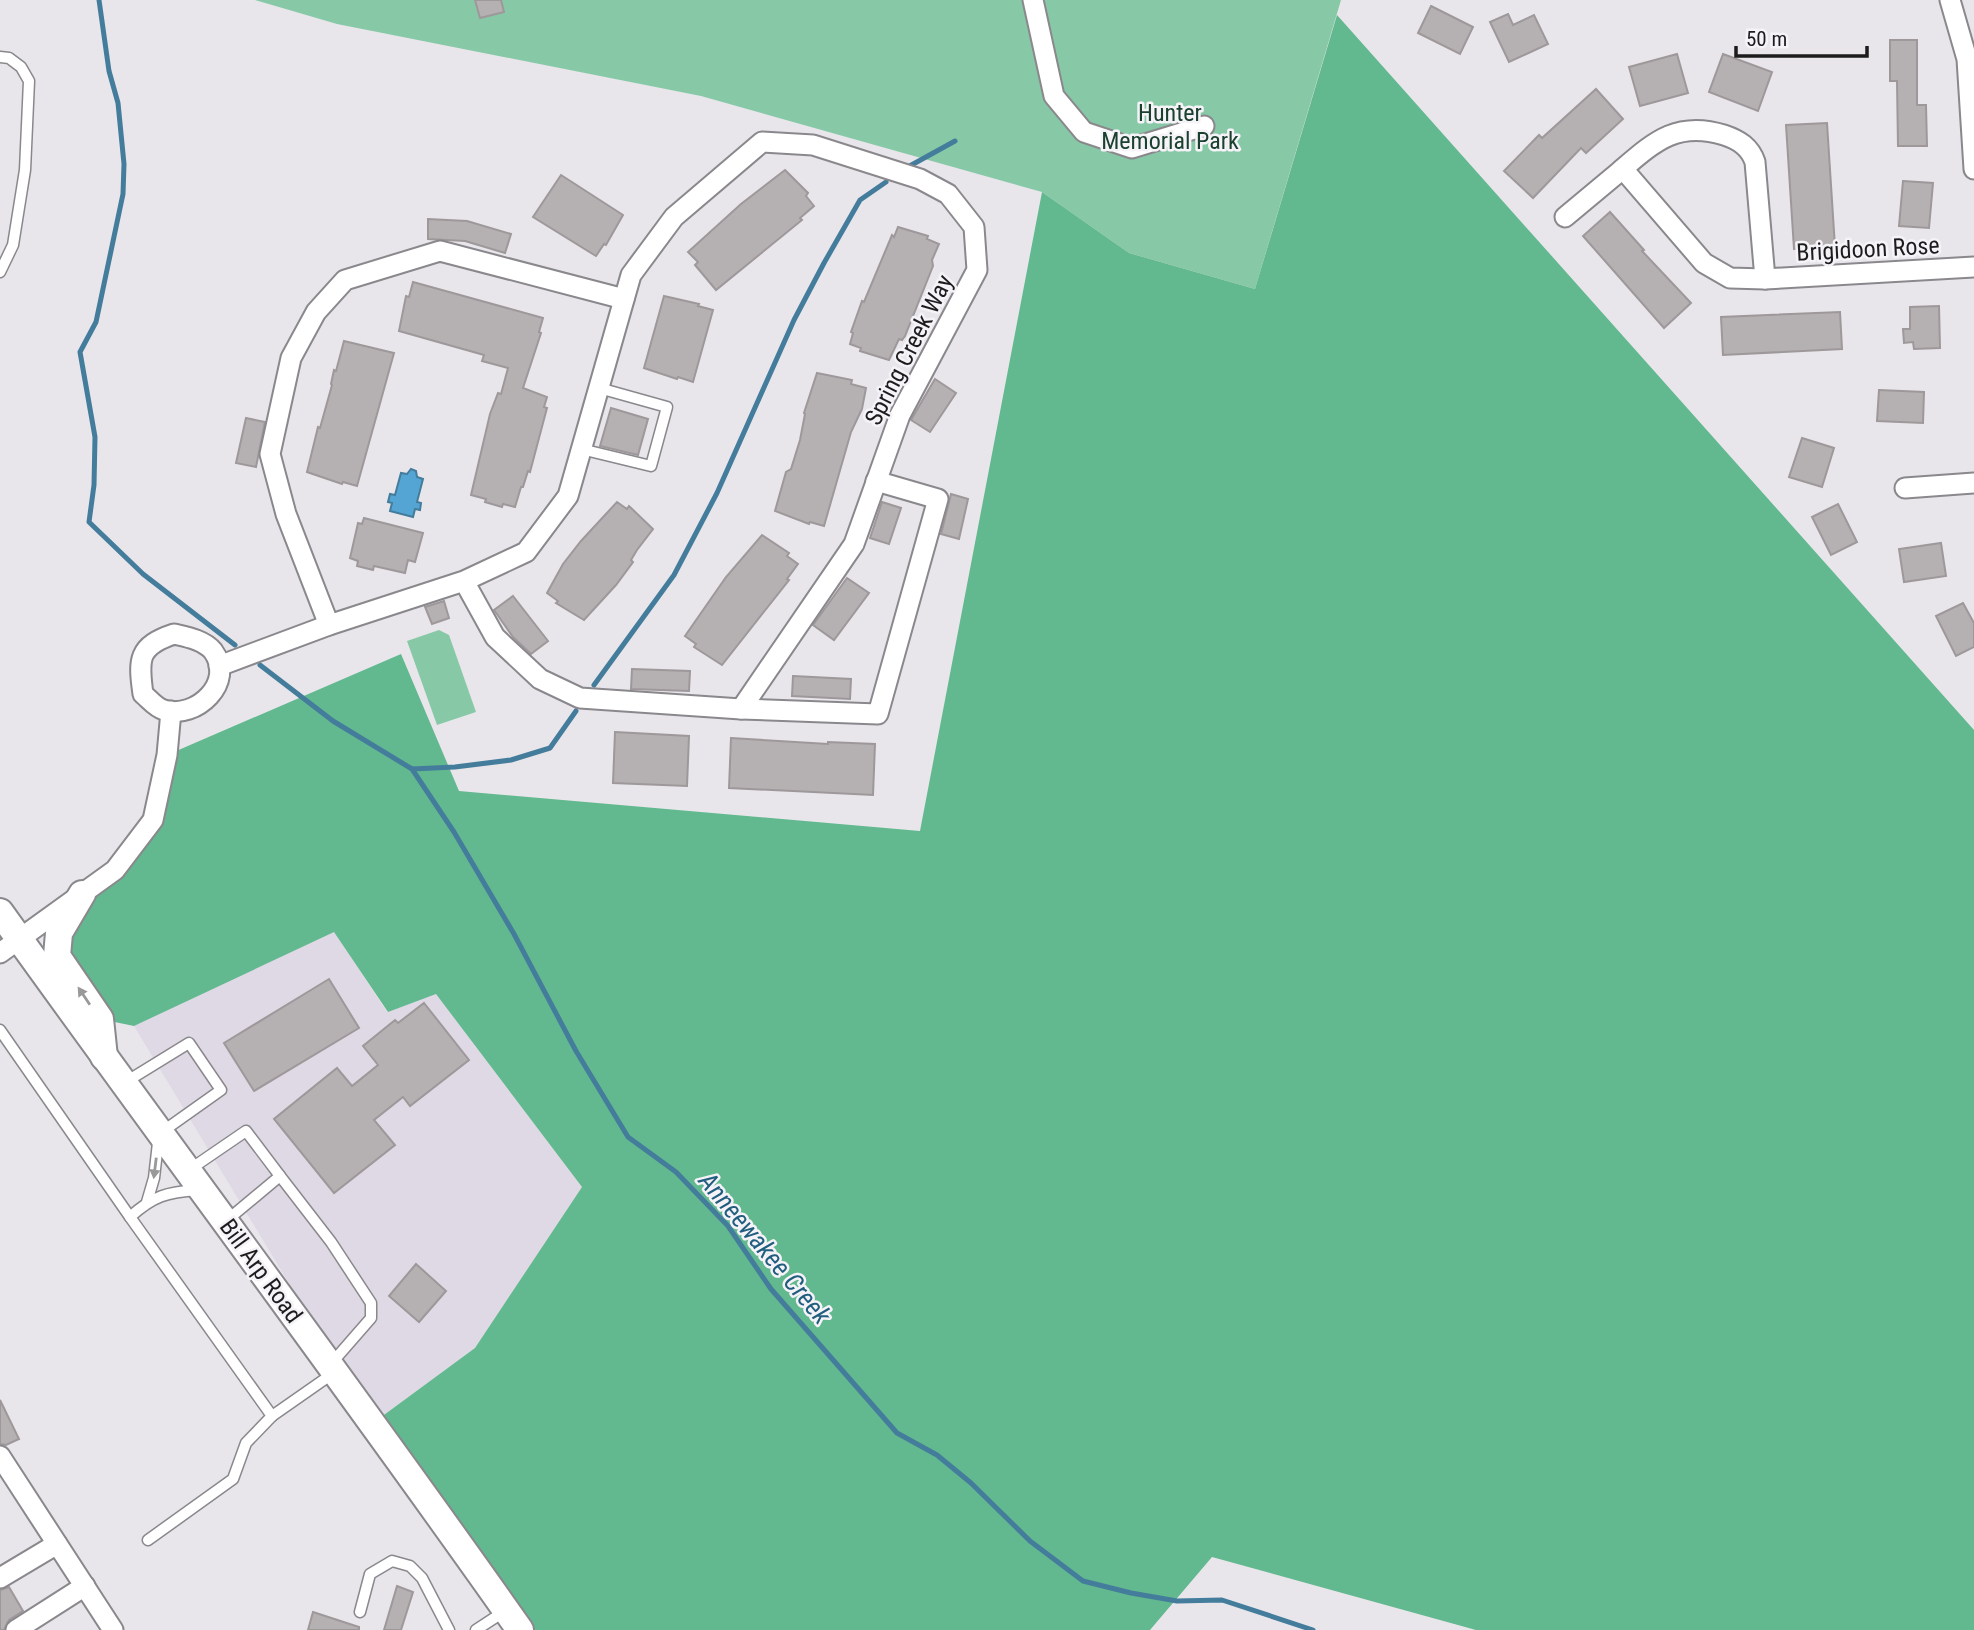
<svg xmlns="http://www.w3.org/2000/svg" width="1974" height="1630" viewBox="0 0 1974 1630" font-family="'Roboto Condensed',sans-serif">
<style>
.built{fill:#dfd9e5}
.green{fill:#87c9a7}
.forest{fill:#62b88f}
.water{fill:#54a5d3;stroke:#447c9c;stroke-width:2}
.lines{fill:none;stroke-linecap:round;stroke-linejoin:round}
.stream{stroke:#447c9c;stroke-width:5}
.building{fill:#b5b0b2;stroke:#9e989a;stroke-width:2}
.service-casing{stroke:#8a888c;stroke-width:13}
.minor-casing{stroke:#8a888c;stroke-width:23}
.secondary-casing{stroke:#8a888c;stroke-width:30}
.service{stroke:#fff;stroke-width:10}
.minor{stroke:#fff;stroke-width:19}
.secondary{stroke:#fff;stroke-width:26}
.oneway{fill:#999}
.labels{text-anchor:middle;stroke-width:5;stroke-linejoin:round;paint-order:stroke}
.park-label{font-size:24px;fill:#1a402e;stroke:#f5f3f8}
.street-label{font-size:24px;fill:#1d1c1d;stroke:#f5f3f8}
.water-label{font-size:26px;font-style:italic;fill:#215d7e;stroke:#f5f3f8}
</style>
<rect width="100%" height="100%" fill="#e8e6eb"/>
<!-- built -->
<polygon class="built" points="334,931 387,1012 436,994 582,1187 475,1348 373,1423 134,1026"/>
<!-- green -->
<g class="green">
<polygon points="255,0 1341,0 1255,289 1129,253 1042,192 701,96 337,24"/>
<polygon points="439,630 449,635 476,712 437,725 407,641"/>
</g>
<!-- forest -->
<polygon class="forest" points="1337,15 1974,730 1974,1630 1476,1630 1212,1557 1150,1630 520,1630 373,1423 475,1348 582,1187 436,994 388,1012 334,932 134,1026 100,1019 59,933 153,820 167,755 401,654 459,791 920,831 1042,192 1129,253 1255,289"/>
<!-- water -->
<polygon class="water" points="411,469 416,471 417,477 423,479 417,502 421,503 420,510 415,509 413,517 390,511 392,503 388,502 390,494 395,495 401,473 407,474"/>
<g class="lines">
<!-- stream -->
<g class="stream">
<polyline points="99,0 109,71 118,103 124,164 123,194 96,322 80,352 95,437 94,485 89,522 143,574 235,645"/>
<polyline points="906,168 955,141"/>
<polyline points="260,665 333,721 412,769 454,832 514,934 576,1051 628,1137 676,1172 728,1226 771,1289 897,1433 937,1455 971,1483 1030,1541 1083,1581 1131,1593 1177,1601 1222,1600 1313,1630"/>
<polyline points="594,685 674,575 717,493 794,320 824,263 860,200 886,182"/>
<polyline points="412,769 455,767 511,760 550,748 576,711"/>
</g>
</g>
<!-- building -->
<g class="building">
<polygon points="475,0 501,0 504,12 480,18"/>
<polygon points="1431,6 1473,27 1460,54 1418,33"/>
<polygon points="1508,14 1513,25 1534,15 1548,44 1509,62 1490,22"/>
<polygon points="1890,40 1917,40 1917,105 1926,105 1927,146 1898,146 1897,81 1890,81"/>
<polygon points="1677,54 1688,93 1640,106 1629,67"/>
<polygon points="1723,54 1772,72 1758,111 1709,92"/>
<polygon points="1596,89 1623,119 1586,153 1581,148 1533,198 1504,171 1539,135 1542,138"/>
<polygon points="1827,123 1835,247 1794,249 1786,125"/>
<polygon points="785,170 808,193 806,196 814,206 800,218 802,220 716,290 695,265 698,262 688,252 741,204"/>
<polygon points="561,175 623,215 606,245 604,244 596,256 533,217"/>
<polygon points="1903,181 1933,183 1929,228 1899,226"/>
<polygon points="1610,212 1644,250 1642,251 1691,303 1664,328 1583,236"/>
<polygon points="428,219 467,221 511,234 505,253 465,241 428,239"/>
<polygon points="898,227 928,236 927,239 939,244 932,260 933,266 905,336 902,340 899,339 889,360 860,351 861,348 850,344 853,333 851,332 862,301 864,302 892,235 894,237"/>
<polygon points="413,282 543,318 539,332 541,333 523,388 547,397 544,407 547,408 530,472 528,471 523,487 521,487 515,507 503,504 502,507 485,502 486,499 471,495 490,414 498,393 501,394 508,368 482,361 484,355 399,331 406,296 409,297"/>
<polygon points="664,296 699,304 698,306 713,310 693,382 678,377 677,379 644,368"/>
<polygon points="1939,306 1940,348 1914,349 1913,342 1904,343 1903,329 1910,329 1910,307"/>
<polygon points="1840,312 1842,349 1723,355 1721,317"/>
<polygon points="344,341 394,353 357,486 343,482 342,484 307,472 318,427 320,428 332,385 331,384 334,370 336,371"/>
<polygon points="817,373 852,380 851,384 866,388 862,409 851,432 824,526 810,522 809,524 775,511 786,472 791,469 800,440 805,414 804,413"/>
<polygon points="935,379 956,393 930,432 911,420"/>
<polygon points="1879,390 1924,392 1923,423 1877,421"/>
<polygon points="611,408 648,419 638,455 600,446"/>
<polygon points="246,418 265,422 256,467 236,463"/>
<polygon points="1802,438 1834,448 1822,487 1789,477"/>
<polygon points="951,494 968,499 959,539 941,534"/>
<polygon points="617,502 627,509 629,506 653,529 637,550 631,560 633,562 616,585 584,620 556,603 558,601 547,593 563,564 581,541"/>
<polygon points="882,502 901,508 889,544 870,538"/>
<polygon points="1838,504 1857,542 1831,555 1812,517"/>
<polygon points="364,518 423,533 415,562 408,560 405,573 374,566 373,570 357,566 358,561 350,558 358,523 362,524"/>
<polygon points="762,535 789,553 787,556 798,564 787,579 789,580 722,665 694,647 696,644 685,636 726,577"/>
<polygon points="1941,543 1946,576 1904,582 1899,549"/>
<polygon points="847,578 869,593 834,640 813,625"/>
<polygon points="513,596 548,641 531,654 513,637 494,610"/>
<polygon points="444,601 449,618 432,624 425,607"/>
<polygon points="1963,603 1974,623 1974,647 1956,656 1936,616"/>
<polygon points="632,669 690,671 689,691 631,689"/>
<polygon points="793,676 851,679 850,699 792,696"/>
<polygon points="615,732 689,736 687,786 613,783"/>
<polygon points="731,738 828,744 828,742 875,744 873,795 729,788"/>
<polygon points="329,979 359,1028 254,1091 224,1043"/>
<polygon points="424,1003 469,1060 410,1106 403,1097 374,1120 395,1145 334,1193 274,1119 337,1068 352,1086 378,1065 363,1046 395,1020 398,1023"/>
<polygon points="416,1264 446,1291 419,1322 389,1296"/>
<polygon points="0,1400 19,1439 6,1445 0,1444"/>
<polygon points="397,1586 413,1592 401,1630 384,1630"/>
<polygon points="9,1587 23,1611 9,1620 4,1630 0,1630 0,1590"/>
<polygon points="313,1612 359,1627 359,1630 308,1630"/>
</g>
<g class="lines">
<!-- service casing -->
<g class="service-casing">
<g id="service">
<polyline points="0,57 9,58 21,67 29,81 25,170 13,245 0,272"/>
<polyline points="581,449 651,466 667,407 599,388"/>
<path d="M0,1030L130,1217C153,1196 167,1192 198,1190"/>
<polyline points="124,1083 189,1043 221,1090 159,1134 154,1178 147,1202"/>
<polyline points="189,1170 246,1131 280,1176 226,1221"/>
<polyline points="280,1176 331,1242 371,1303 371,1318 330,1365"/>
<polyline points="130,1217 272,1416 246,1443 233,1479 148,1540"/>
<polyline points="272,1416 335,1372"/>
<polyline points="360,1612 370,1574 392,1561 410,1566 422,1578 449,1630"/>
<polyline points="476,1630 505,1611"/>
</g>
</g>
<!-- minor casing -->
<g class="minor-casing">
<g id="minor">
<polyline points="1033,0 1054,96 1084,132 1132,148 1204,126"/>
<polyline points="1950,0 1967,59 1974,169"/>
<polyline points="1623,169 1704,263 1730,278 1765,279 1974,267"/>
<path d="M1565,217C1583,202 1601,187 1619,172C1653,143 1676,120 1724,135C1739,140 1750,147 1755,162L1765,279"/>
<polyline points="1905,488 1974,483"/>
<polyline points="329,625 286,514 270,454 291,358 316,312 345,280 440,251 624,299"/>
<path d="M174,634C187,637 204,640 213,651C236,682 196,720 164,710C156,708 149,699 143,694C138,659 138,646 174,634Z"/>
<polyline points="219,666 329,625 464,581 526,552 568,496 631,275 674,217 762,142 813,145 920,179 948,194 974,227 977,270 900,415 854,544 741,709 580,698 540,679 495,637 464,581"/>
<polyline points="741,709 878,714 938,499 876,481"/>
<polyline points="0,953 115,870 153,820 167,755 171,711"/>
<polyline points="0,1456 113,1630"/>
<polyline points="0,1578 57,1544"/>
<polyline points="16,1630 85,1586"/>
</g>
</g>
<!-- secondary casing -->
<g class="secondary-casing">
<g id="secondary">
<polyline points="82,894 59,933 57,956 100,1019 104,1057"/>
<path d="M0,912C172,1152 350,1388 520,1630"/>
</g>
</g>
<!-- service -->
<use href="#service" class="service"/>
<!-- minor -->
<use href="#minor" class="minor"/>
<!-- secondary -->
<use href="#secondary" class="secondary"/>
</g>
<!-- one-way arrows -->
<defs><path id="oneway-solid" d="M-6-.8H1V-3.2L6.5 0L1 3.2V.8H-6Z" transform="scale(1.75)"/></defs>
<g class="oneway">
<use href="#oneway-solid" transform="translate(84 996) rotate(-124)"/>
<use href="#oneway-solid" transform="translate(155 1168) rotate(97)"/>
</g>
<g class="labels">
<!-- park labels -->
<g class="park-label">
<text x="1170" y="121">Hunter<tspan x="1170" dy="28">Memorial Park</tspan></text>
</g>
<!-- street labels -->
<g class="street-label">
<text transform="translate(1868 249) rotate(-3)" y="8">Brigidoon Rose</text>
<text transform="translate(909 350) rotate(-63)" y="8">Spring Creek Way</text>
<text transform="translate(261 1271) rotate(54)" y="8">Bill Arp Road</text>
</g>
<!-- water labels -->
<g class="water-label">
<text transform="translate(765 1248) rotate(50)" y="9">Anneewakee Creek</text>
</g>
</g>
<!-- scale -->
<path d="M1736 46v10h131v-10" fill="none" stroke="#1d1c1d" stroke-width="3.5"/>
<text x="1746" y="46" font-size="21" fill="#1d1c1d" stroke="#f5f3f8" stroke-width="5" paint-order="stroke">50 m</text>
</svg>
